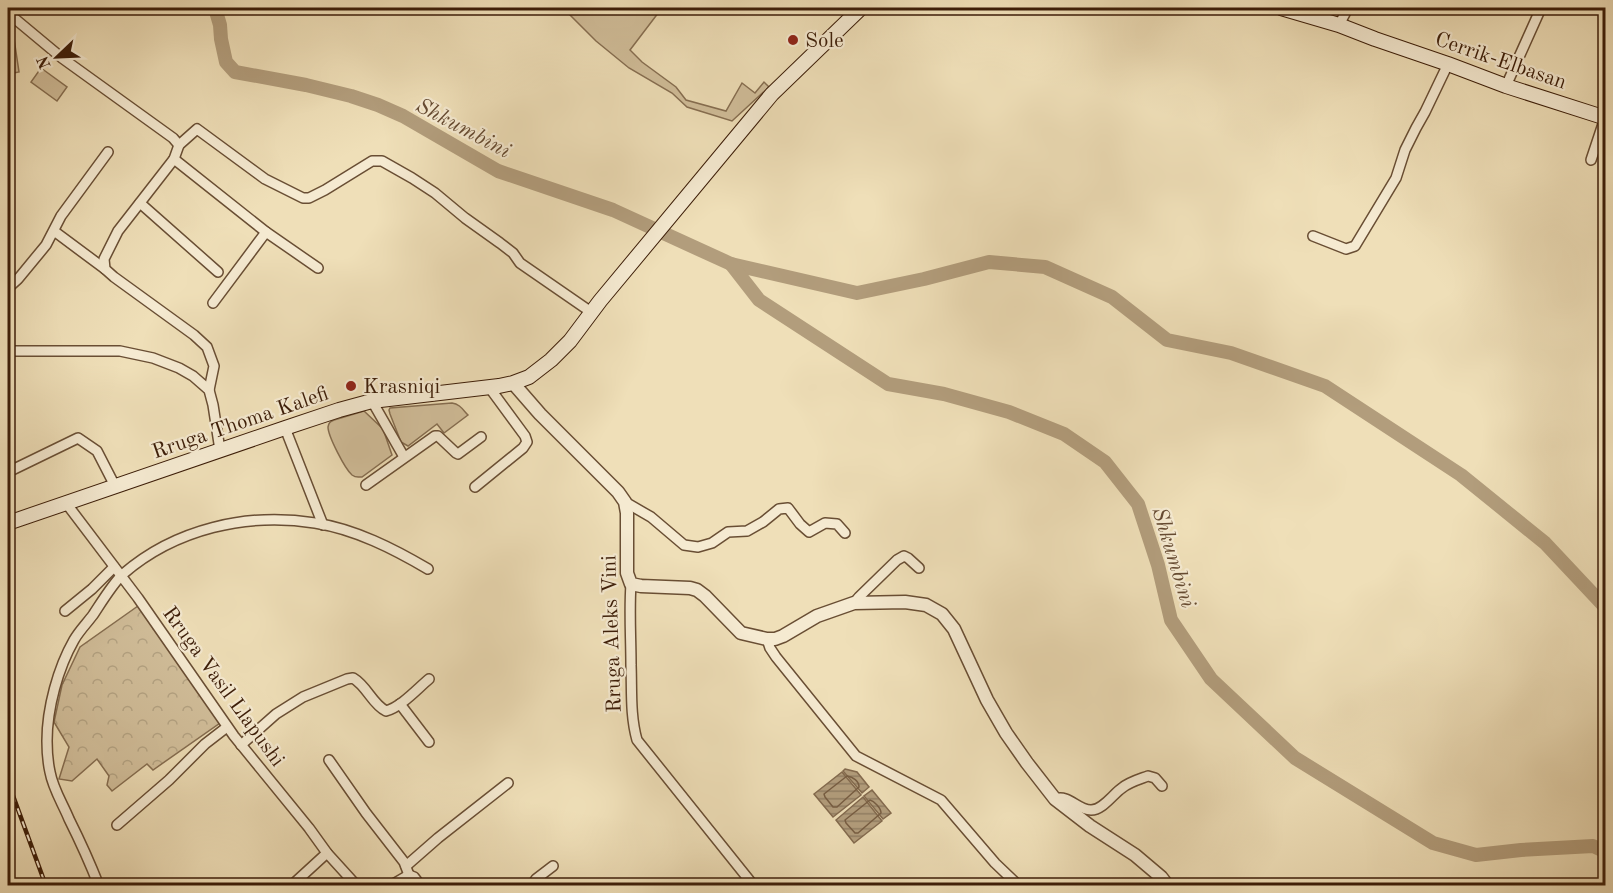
<svg xmlns="http://www.w3.org/2000/svg" width="1613" height="893" viewBox="0 0 1613 893" font-family="'Old Standard TT',serif">
<style>
.green{fill:#d1be9a;stroke:#866e51;stroke-width:1.5}
.forest{fill:url(#forest-crowns);stroke:#866e51;stroke-width:1.5}
.water{fill:url(#water-rules);stroke:#836a4e;stroke-width:1.5}
.lines{fill:none;stroke-linecap:round;stroke-linejoin:round}
.shore{stroke:#775d42;stroke-width:1.5}
.river{stroke:#b29d7c;stroke-width:14}
.minor-casing{stroke:#694e34;stroke-width:12}
.tertiary-casing{stroke:#694e34;stroke-width:15}
.secondary-casing{stroke:#3c1d08;stroke-width:16}
.minor{stroke:#f5ead1;stroke-width:9}
.tertiary{stroke:#f5ead1;stroke-width:12}
.secondary{stroke:#f5ead1;stroke-width:14}
.rail-casing{stroke:#3c1d08;stroke-width:4.5}
.rail{stroke:#f5ead1;stroke-width:2;stroke-dasharray:7;stroke-linecap:butt}
.poi-dot{fill:#8f2418;stroke:#f5ead1;stroke-width:2}
.labels{text-anchor:middle;stroke-width:4.5;stroke-linejoin:round;paint-order:stroke}
.poi-label{font-size:21px;fill:#3c1d08;stroke:#f5ead1;text-anchor:start}
.street-label{font-size:21px;fill:#3c1d08;stroke:#f5ead1}
.water-label{font-size:22px;font-style:italic;fill:#654a31;stroke:#f5ead1}
</style>
<defs>
<pattern id="forest-crowns" width="20" height="18" patternUnits="userSpaceOnUse" patternTransform="scale(1.5)"><rect width="20" height="18" fill="#d1be9a"/><path d="M2 6a3 3 0 1 1 6 0M12 15a3 3 0 1 1 6 0" fill="none" stroke="#b4a383"/></pattern>
<pattern id="water-rules" width="6" height="5" patternUnits="userSpaceOnUse" patternTransform="scale(1.5)"><rect width="6" height="5" fill="#b29d7c"/><path d="M0 2.5h6" fill="none" stroke="#927f64"/></pattern>
</defs>
<rect width="100%" height="100%" fill="#efdfb8"/>
<filter id="stains"><feTurbulence type="fractalNoise" baseFrequency=".00333" numOctaves="4"/><feColorMatrix values="0 0 0 0 .2 0 0 0 0 .09 0 0 0 0 .02 0 0 0 .5 -.17"/></filter>
<radialGradient id="worn" r=".72"><stop offset=".6" stop-color="#630" stop-opacity="0"/><stop offset="1" stop-color="#630" stop-opacity=".3"/></radialGradient>
<!-- green -->
<g class="green">
<polygon points="563,8 662,8 630,50 642,62 676,87 686,100 726,111 742,83 755,93 764,82 769,87 732,121 687,107 672,93 629,68 596,41"/>
<polygon points="13,32 19,72 8,74 8,33"/>
<polygon points="41,68 67,87 57,101 31,82"/>
<path d="M452,403C460,404 463,410 468,415L444,433L437,424L408,446L401,442L390,414L389,410L390,408Z"/>
<path d="M364,411L383,429L392,455L362,477C357,477 356,478 352,475C345,469 328,436 328,427C329,422 330,422 334,420Z"/>
</g>
<!-- forest -->
<polygon class="forest" points="138,606 220,723 153,770 147,764 112,791 107,785 109,776 97,759 72,781 59,779 69,747 54,722 62,685 80,647"/>
<!-- water -->
<g class="water">
<polygon points="845,769 857,772 869,787 862,793 843,771"/>
<polygon points="842,772 861,795 833,817 814,794"/>
<polygon points="872,790 891,813 883,819 864,796"/>
<polygon points="863,797 882,821 854,843 836,820"/>
</g>
<g class="lines">
<!-- shore -->
<g class="shore">
<path d="M847,776C853,777 859,781 859,787L837,807H833L825,797L824,794Z"/>
<path d="M870,800C874,801 881,808 881,813L858,833H855L846,823L845,820Z"/>
</g>
<!-- river -->
<g class="river">
<polyline points="215,8 220,25 221,39 226,62 235,72 306,85 351,96 378,105 403,116 498,171 613,210 731,264 857,293 924,279 989,262 1045,267 1112,297 1167,340 1231,353 1325,386 1461,475 1545,543 1606,608"/>
<polyline points="731,264 759,300 888,384 944,394 1009,412 1064,434 1105,462 1138,504 1158,565 1171,620 1211,679 1295,758 1433,843 1476,855 1521,850 1593,846 1606,852"/>
</g>
<!-- minor casing -->
<g class="minor-casing">
<g id="minor">
<polyline points="8,13 62,58 173,138 179,145"/>
<polyline points="1339,25 1348,8"/>
<polyline points="1506,86 1541,8"/>
<polyline points="174,159 266,232 318,268"/>
<polyline points="1591,160 1605,118"/>
<polyline points="140,203 218,272"/>
<polyline points="54,231 105,269"/>
<polyline points="1313,236 1346,249 1355,246 1396,178 1405,150 1416,128 1425,112 1448,64"/>
<polyline points="8,288 18,279 46,245 61,216 108,152"/>
<polyline points="213,303 266,232"/>
<polyline points="8,351 120,351 153,358 179,368 193,376 209,390 213,405 220,450"/>
<polyline points="209,390 214,366 207,347 194,335 114,277 105,269 104,259 118,231 174,159 179,145 197,129 265,179 303,198 309,198 325,190 372,161 382,161 412,178 435,193 465,218 500,243 513,253 520,263 591,312"/>
<polyline points="372,401 404,457"/>
<polyline points="285,428 323,525"/>
<polyline points="8,472 78,438 97,451 115,486"/>
<polyline points="366,485 435,436 438,436 456,453 458,454 481,437"/>
<polyline points="475,487 523,448 527,442 525,436 489,387"/>
<polyline points="625,502 651,517 684,545 698,547 712,543 728,532 747,531 763,522 779,509 788,508 800,524 809,532 825,523 837,524 845,533"/>
<polyline points="66,503 138,598 234,736 309,828 327,853 357,886"/>
<path d="M631,584C629,611 631,638 631,665C632,690 630,715 637,740L754,886"/>
<polyline points="854,603 859,597 897,560 904,556 908,558 919,568"/>
<polyline points="65,611 92,589 114,567"/>
<polyline points="767,639 770,648 776,657 856,756 941,800 995,863 1019,886"/>
<polyline points="400,704 429,742"/>
<path d="M241,745L276,714L303,697L347,679L353,678C367,686 372,704 386,711C401,707 417,689 429,679"/>
<polyline points="329,760 366,813 404,862 409,875"/>
<path d="M1055,799C1069,794 1077,810 1091,810C1103,810 1113,794 1122,788C1129,782 1140,779 1148,776L1155,778L1162,786"/>
<polyline points="117,825 169,780 205,744 227,727"/>
<polyline points="406,866 438,838 508,783"/>
<path d="M99,886C90,863 80,841 69,819C63,804 53,789 50,772C48,763 47,751 47,741C47,708 58,668 74,640C79,631 87,623 93,615C101,603 113,583 123,574C175,529 247,512 315,523C355,529 394,549 428,569"/>
<polyline points="291,886 327,853"/>
<polyline points="390,886 409,875 414,877 421,886"/>
<polyline points="535,886 534,882 536,879 553,866"/>
</g>
</g>
<!-- tertiary casing -->
<g class="tertiary-casing">
<polyline id="tertiary" points="513,383 540,414 618,492 625,502 627,513 627,573 631,584 641,586 690,588 697,590 705,596 741,633 767,639 775,639 783,636 817,616 854,603 905,602 926,605 942,614 954,629 987,700 1006,733 1027,763 1055,799 1090,826 1135,855 1161,877 1168,886"/>
</g>
<!-- secondary casing -->
<g class="secondary-casing">
<g id="secondary">
<polyline points="1281,8 1339,25 1375,39 1448,64 1506,86 1606,118"/>
<polyline points="8,523 285,428 339,410 372,401 499,386 513,383 529,377 551,360 570,341 600,301 772,94 861,8"/>
</g>
</g>
<!-- minor -->
<use href="#minor" class="minor"/>
<!-- tertiary -->
<use href="#tertiary" class="tertiary"/>
<!-- secondary -->
<use href="#secondary" class="secondary"/>
<!-- rail casing -->
<g class="rail-casing">
<polyline id="rail" points="8,782 46,886"/>
</g>
<!-- rail -->
<use href="#rail" class="rail"/>
</g>
<!-- markers -->
<g class="poi-dot">
<circle cx="793" cy="40" r="6"/>
<circle cx="351" cy="386" r="6"/>
</g>
<g class="labels">
<!-- poi labels -->
<g class="poi-label">
<text x="805" y="47">Sole</text>
<text x="363" y="393">Krasniqi</text>
</g>
<!-- street labels -->
<g class="street-label">
<text transform="translate(1501 60) rotate(19)" y="7">Cerrik-Elbasan</text>
<text transform="translate(240 422) rotate(-19)" y="7">Rruga Thoma Kalefi</text>
<text transform="translate(611 634) rotate(-92)" y="7">Rruga Aleks Vini</text>
<text transform="translate(224 686) rotate(54)" y="7">Rruga Vasil Llapushi</text>
</g>
<!-- water labels -->
<g class="water-label">
<text transform="translate(464 127) rotate(28)" y="8">Shkumbini</text>
<text transform="translate(1175 557) rotate(73)" y="8">Shkumbini</text>
</g>
</g>
<!-- margin -->
<rect width="1613" height="893" fill="none" stroke="#efdfb8" stroke-width="30"/>
<rect x="9" y="9" width="1595" height="875" fill="none" stroke="#3c1d08" stroke-width="3"/>
<rect x="15" y="15" width="1583" height="863" fill="none" stroke="#3c1d08" stroke-width="1.5"/>
<!-- north arrow -->
<g transform="translate(57 57) rotate(247)" stroke="#f5ead1" stroke-width="4.5" paint-order="stroke">
<path d="M0-4.5L10 22L0 15L-10 22Z" fill="#3c1d08"/>
<text y="-9" font-size="16" font-weight="bold" text-anchor="middle" fill="#3c1d08">N</text>
</g>
<rect width="100%" height="100%" filter="url(#stains)"/>
<rect width="100%" height="100%" fill="url(#worn)"/>
</svg>
